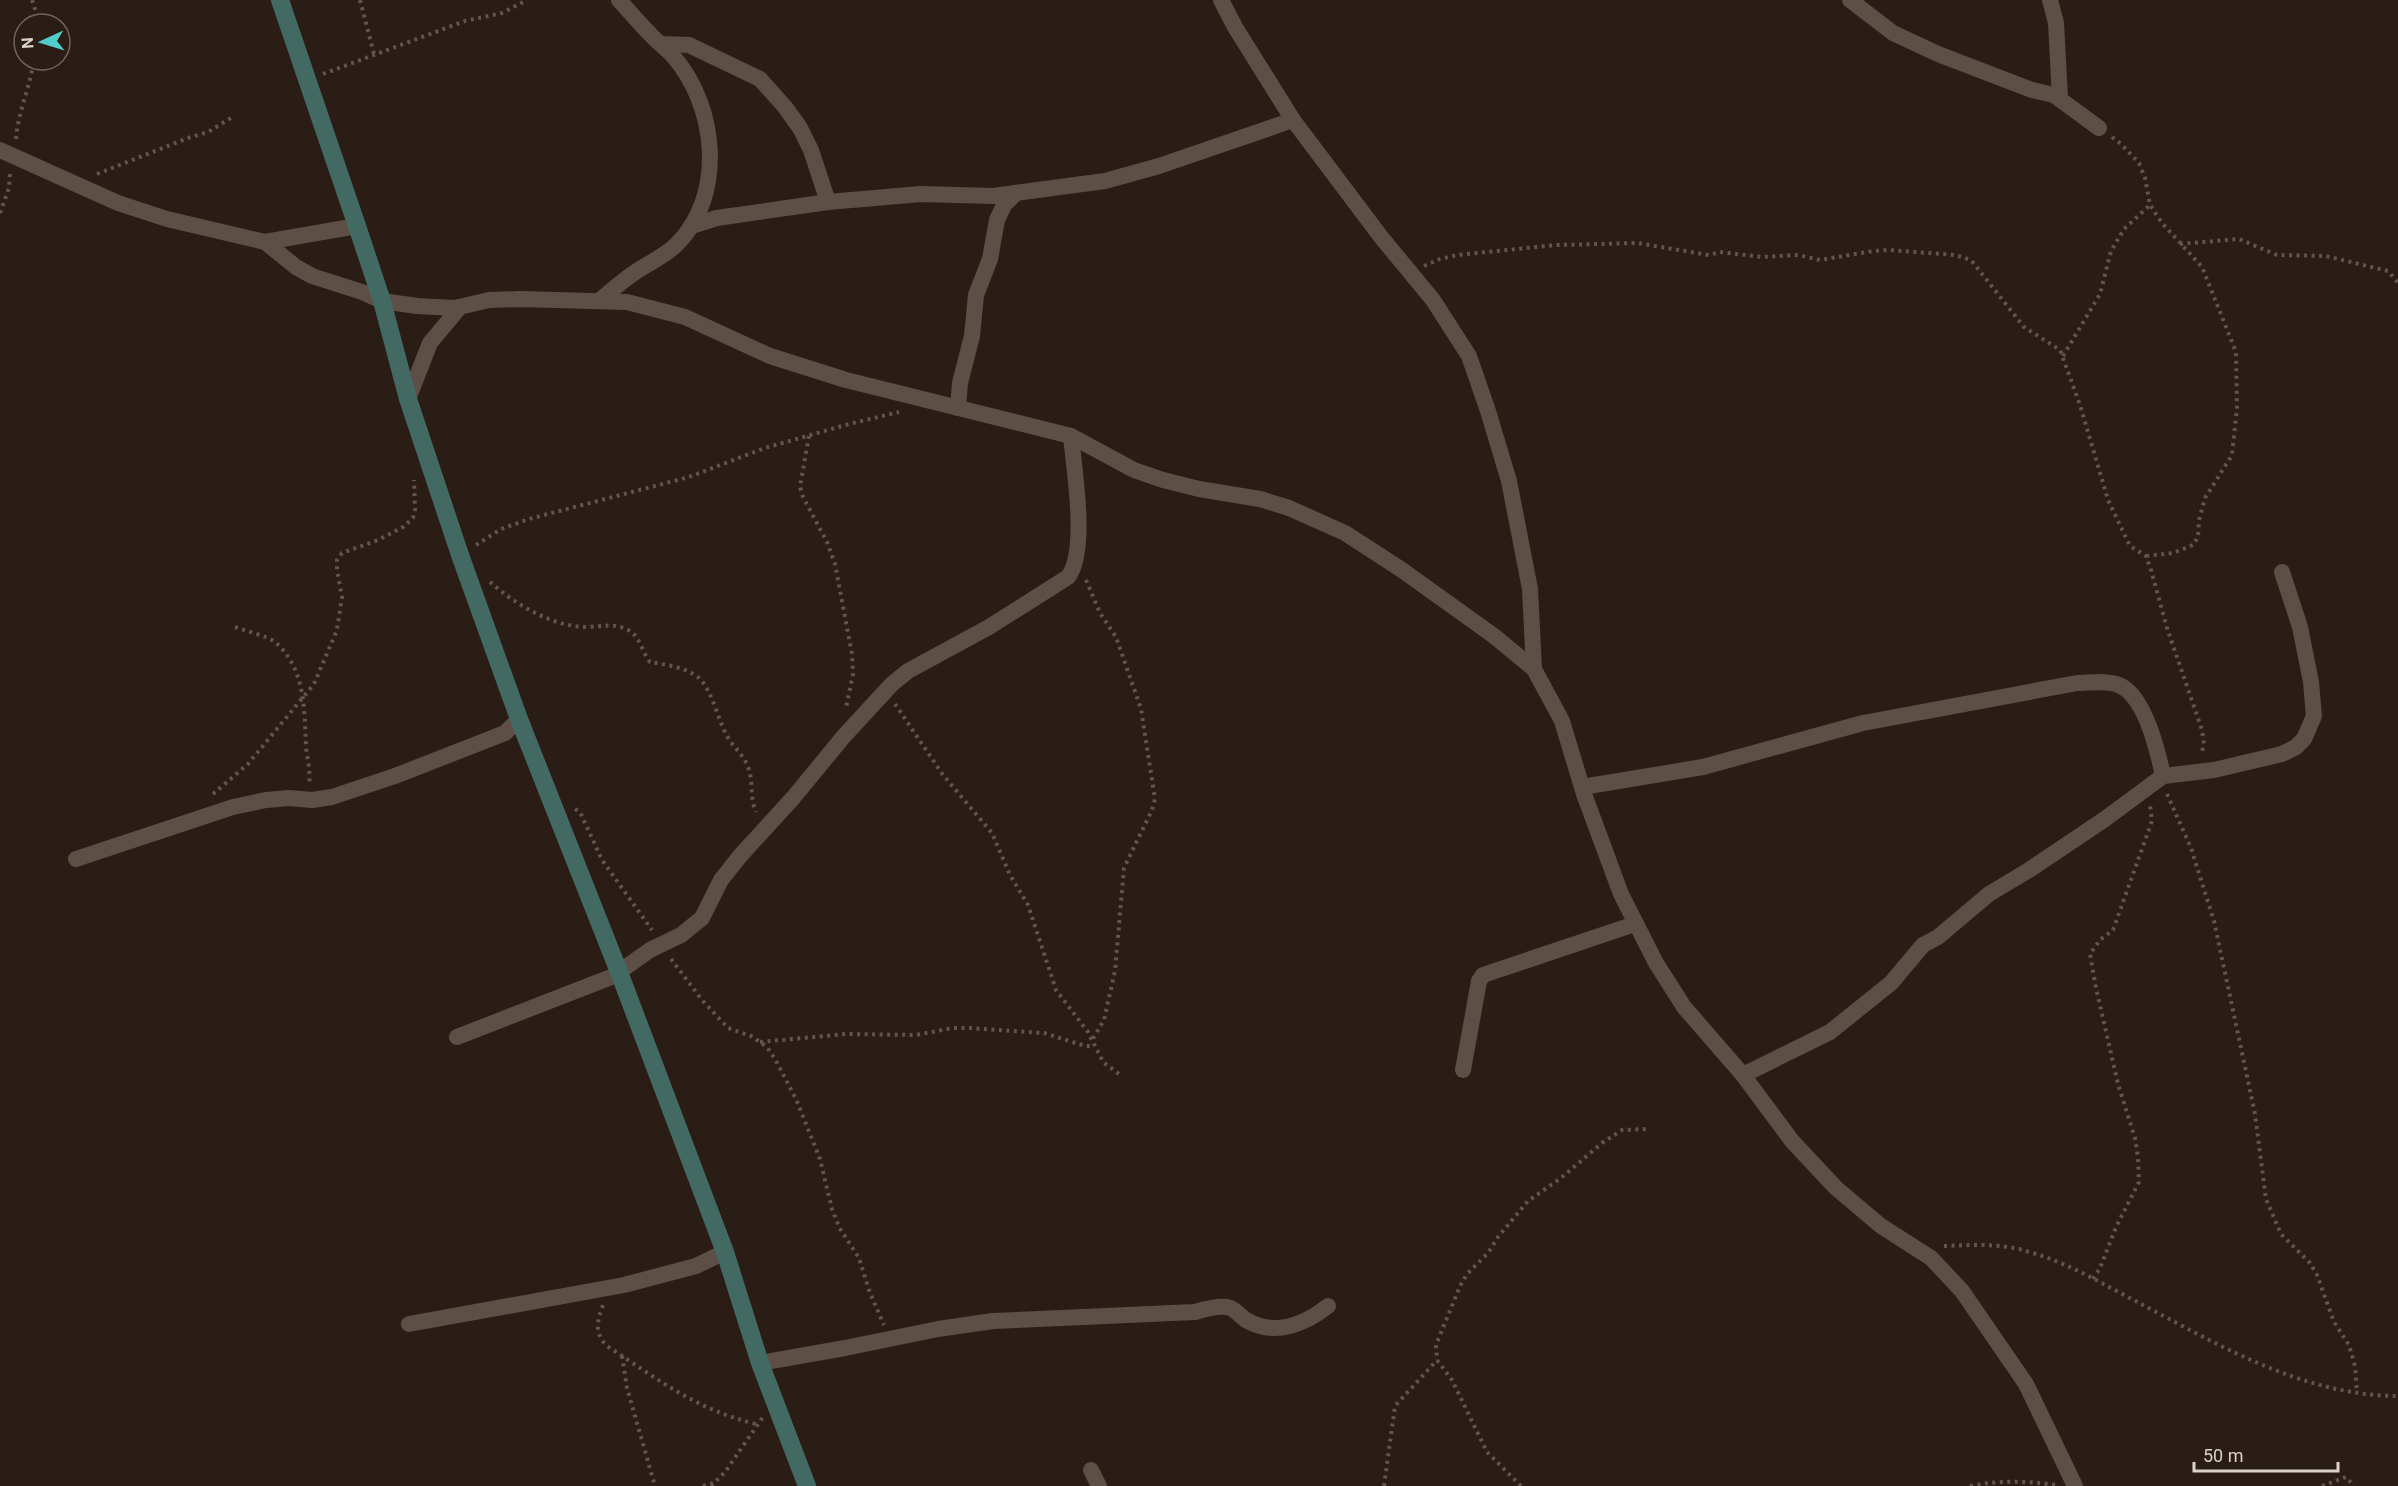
<svg xmlns="http://www.w3.org/2000/svg" width="2398" height="1486" viewBox="0 0 2398 1486" font-family="Roboto,sans-serif">
<style>
.lines{fill:none;stroke-linecap:round;stroke-linejoin:round}
.path{stroke:#61554e;stroke-width:4;stroke-dasharray:3 4.5;stroke-linecap:butt}
.street{stroke:#5e4f46;stroke-width:16}
.secondary{stroke:#426a63;stroke-width:18}
</style>
<rect width="100%" height="100%" fill="#2a1d15"/>
<g class="lines">
<!-- path -->
<g class="path">
<polyline points="32,0 37,15 36,24"/>
<polyline points="360,0 374,54"/>
<polyline points="323,74 465,21 502,13 527,0"/>
<polyline points="2112,137 2122,145 2139,163 2145,178 2150,205 2162,223 2202,267 2236,352 2237,407 2232,455 2205,498 2199,520 2198,537 2193,545 2173,553 2146,556"/>
<path d="M16,139C18,112 30,87 34,60"/>
<polyline points="97,174 188,138 208,132 231,118"/>
<polyline points="0,213 9,188 10,173"/>
<polyline points="2180,244 2239,239 2277,255 2326,256 2388,271 2398,283"/>
<polyline points="1424,266 1440,259 1457,255 1557,245 1638,243 1709,255 1720,252 1762,257 1798,255 1820,260 1873,251 1889,250 1955,255 1971,260 2024,327 2060,350 2080,405 2108,500 2130,546 2146,556 2151,570 2167,628 2202,730 2204,744 2201,755"/>
<polyline points="2063,356 2100,294 2111,251 2124,229 2150,205"/>
<polyline points="809,436 800,487 803,497 827,542 835,564 852,654 853,674 846,708"/>
<polyline points="476,545 501,529 529,519 689,477 765,448 849,424 899,412"/>
<polyline points="1086,580 1100,613 1116,637 1141,709 1155,799 1152,810 1124,868 1115,971 1104,1020 1092,1040"/>
<path d="M490,582C515,604 551,626 585,627C601,627 616,622 630,631C640,637 643,654 650,662C666,665 686,667 699,678C712,690 718,720 727,736C733,747 744,755 748,767C754,782 749,797 756,812"/>
<path d="M235,627C246,631 267,636 275,642C306,669 304,709 306,746C307,759 311,771 309,784"/>
<polyline points="895,704 943,775 992,833 1010,875 1028,905 1056,990 1088,1032 1103,1062 1119,1074"/>
<polyline points="213,794 248,764 314,684 337,630 342,597 337,570 337,560 342,553 378,540 403,527 413,518 415,509 414,480"/>
<polyline points="2167,794 2191,848 2214,921 2255,1114 2266,1199 2281,1234 2310,1263 2317,1275 2334,1322 2349,1345 2355,1366 2357,1392"/>
<polyline points="575,809 580,812 602,860 652,930"/>
<polyline points="671,959 702,1000 728,1028 751,1036 767,1047 775,1059 796,1099 820,1159 832,1209 839,1227 859,1258 870,1293 884,1325"/>
<polyline points="760,1042 846,1034 916,1035 953,1028 969,1028 1044,1033 1085,1046 1094,1046"/>
<path d="M1944,1246C1972,1245 1999,1243 2026,1251C2063,1261 2092,1278 2126,1296C2210,1340 2300,1396 2398,1396"/>
<polyline points="2093,1279 2100,1268 2116,1227 2139,1182 2138,1157 2135,1138 2118,1084 2096,988 2090,954 2100,940 2113,930 2152,821 2150,805"/>
<path d="M603,1305C597,1321 594,1333 607,1346C659,1380 695,1409 756,1424"/>
<polyline points="622,1356 627,1388 655,1486"/>
<polyline points="703,1486 713,1483"/>
<polyline points="711,1486 725,1472 763,1417"/>
<polyline points="1384,1486 1395,1406 1437,1360"/>
<polyline points="1521,1486 1487,1452 1452,1380 1437,1360 1436,1345 1460,1286 1467,1274 1488,1253 1498,1237 1528,1201 1561,1178 1602,1143 1622,1130 1648,1129"/>
<path d="M1970,1486C2000,1480 2027,1481 2056,1485"/>
<polyline points="2322,1486 2346,1477 2354,1486"/>
</g>
<!-- street -->
<g class="street">
<polyline points="1221,0 1235,27 1293,120 1381,237 1433,300 1469,356 1488,411 1509,481 1530,589 1534,669"/>
<polyline points="1850,0 1893,33 1938,54 2032,90 2054,95 2099,128"/>
<polyline points="2050,0 2056,23 2060,98"/>
<polyline points="661,44 689,45 760,79 785,107 800,128 811,150 828,202"/>
<polyline points="0,150 118,203 167,219 265,242 357,226"/>
<polyline points="691,226 717,218 828,202 921,194 993,196 1105,181 1159,166 1293,120"/>
<polyline points="265,242 296,267 312,276 362,292 382,301 417,306 455,308 489,300 520,299 627,302 685,317 770,356 846,380 1071,436 1134,470 1163,480 1199,489 1260,499 1289,508 1345,533 1402,570 1494,636 1534,669 1562,721 1584,794 1621,894 1656,963 1684,1007 1743,1075 1792,1141 1836,1188 1881,1226 1931,1258 1962,1291 2026,1384 2075,1486"/>
<path d="M599,301C610,292 622,281 634,273C648,263 664,257 676,245C726,196 717,106 673,56C666,48 657,42 650,34C639,23 629,11 619,0"/>
<polyline points="408,399 430,343 460,307"/>
<polyline points="958,408 960,383 972,336 976,295 990,259 997,220 1004,205 1016,193"/>
<path d="M1582,787L1703,767L1863,723L2077,683C2090,683 2107,680 2119,685C2145,696 2158,752 2163,776"/>
<polyline points="76,859 233,807 266,800 289,798 312,800 332,797 395,776 505,733 519,719"/>
<path d="M619,972L650,950L681,935L702,918L721,880L740,856L793,798L844,736L892,684L908,671L989,627L1068,577C1088,551 1074,469 1071,436"/>
<polyline points="457,1037 619,974"/>
<polyline points="1463,1070 1479,981 1483,975 1635,924"/>
<polyline points="1743,1075 1830,1032 1891,983 1923,945 1938,937 1989,894 2029,870 2105,819 2163,776 2214,770 2282,754 2296,747 2304,739 2314,716 2311,682 2300,627 2282,572"/>
<polyline points="409,1324 624,1285 696,1266 725,1252"/>
<path d="M760,1363L845,1348L938,1329L993,1321L1195,1312C1205,1309 1217,1306 1227,1307C1235,1308 1240,1316 1246,1320C1275,1337 1305,1324 1328,1306"/>
<polyline points="1091,1470 1099,1486"/>
</g>
<!-- secondary -->
<polyline class="secondary" points="280,0 357,226 382,301 408,399 460,555 519,719 619,972 725,1252 760,1363 807,1486"/>
</g>
<!-- north arrow -->
<g transform="translate(42 42) rotate(266)"><circle r="28" fill="#2a1d15" stroke="#71655f" stroke-width="1.5"/>
<path d="M0-4.5L10 22L0 15L-10 22Z" fill="#53cdca"/>
<text y="-9" font-size="16" font-weight="bold" text-anchor="middle" fill="#dbd2cd">N</text>
</g>
<!-- scale -->
<path d="M2194 1462v9h144v-9" fill="none" stroke="#dbd2cd" stroke-width="3"/>
<text x="2203" y="1462" font-size="18" fill="#dbd2cd" stroke="#2a1d15" stroke-width="4.5" paint-order="stroke">50 m</text>
</svg>
